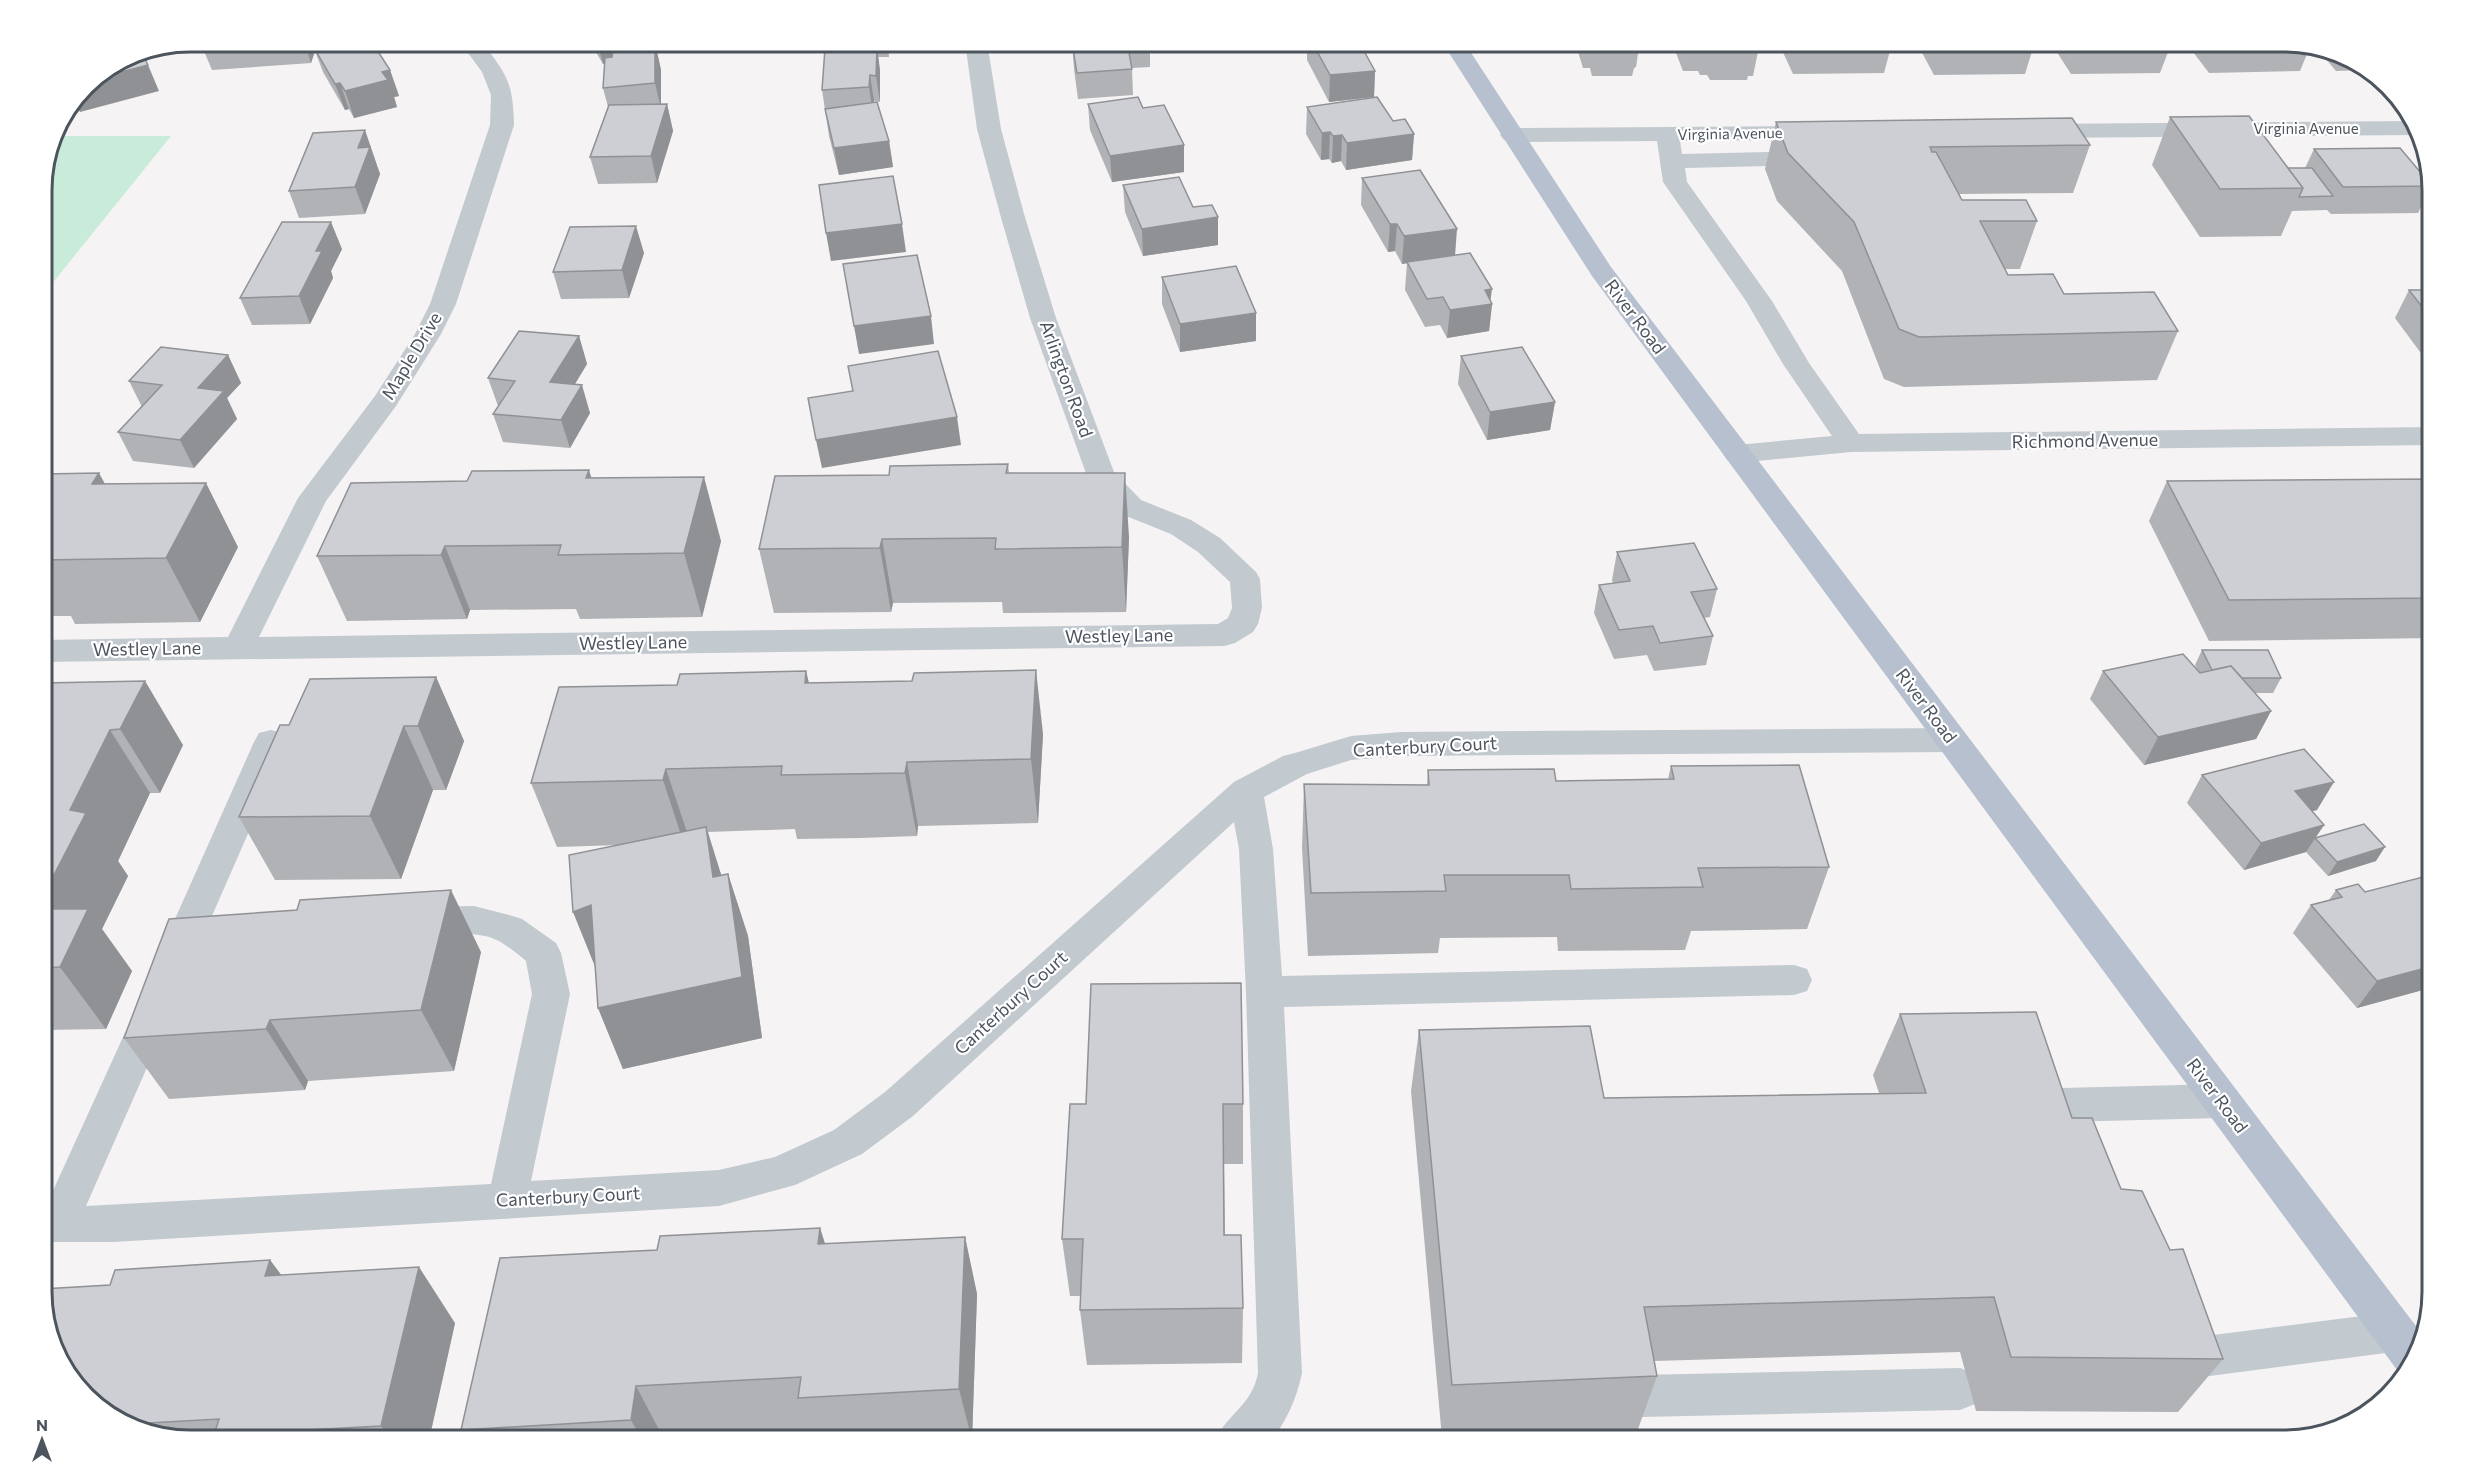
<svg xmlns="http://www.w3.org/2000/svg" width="2475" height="1482" viewBox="0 0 2475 1482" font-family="Commissioner,sans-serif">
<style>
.green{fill:#c8ecd9}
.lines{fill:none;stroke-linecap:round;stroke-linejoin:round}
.minor{fill:#c2c9cf;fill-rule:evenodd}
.major{fill:#b6c0ce;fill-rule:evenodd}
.wall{fill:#b0b2b6}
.shaded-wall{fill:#909194}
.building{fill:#cdcfd4;stroke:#909194;stroke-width:1.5}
.labels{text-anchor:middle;stroke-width:4.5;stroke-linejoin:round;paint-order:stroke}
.far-street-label{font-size:15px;fill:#4c545e;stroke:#fff}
.street-label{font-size:18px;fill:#4c545e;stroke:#fff}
.rim{fill:none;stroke:#4c545e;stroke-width:3}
</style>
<rect width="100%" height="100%" fill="#f5f3f3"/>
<!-- green -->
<polygon class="green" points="53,136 171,136 42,296 42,181"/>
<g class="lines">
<!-- minor -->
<g class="minor">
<path d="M460,42H482C507,75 513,82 514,125L456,304L441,334L396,406L326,501L259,637L1218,624L1228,618L1232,608L1230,582L1198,552L1171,534L1121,514L1087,476L1030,318L1000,214L977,129L965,42H987L1001,129L1024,214L1056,318L1114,472L1141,500L1191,520L1220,538L1256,572L1260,579L1262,608L1258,624L1253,632L1235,643L1224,646L42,662V640L228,637L298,498L375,396L415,334L430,304L490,125L491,95L482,72Z"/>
<polygon points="2415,121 2417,135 2036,138 2028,136 2024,131 2028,126 2036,124"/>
<polygon points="1819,126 1827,128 1831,133 1827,138 1819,140 1680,141 1682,154 1811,151 1819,153 1823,158 1819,163 1811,165 1685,168 1687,182 1772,301 1809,363 1859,434 2433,427 2433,445 1851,452 1737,463 1727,460 1723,454 1727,448 1737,445 1832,436 1783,364 1746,301 1663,182 1657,141 1512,142 1504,140 1500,135 1504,130 1512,128"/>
<path d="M1951,728L1963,731L1967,740L1963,749L1951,752L1401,756L1351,760L1307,774L1264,797L1273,849L1282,976L1794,965L1807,969L1812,980L1807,991L1794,995L1284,1007L1302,1373C1297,1397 1287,1421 1271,1440H1216C1227,1413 1252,1406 1258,1373L1246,992L1239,849L1234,822L913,1116L862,1154L795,1185L719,1206L113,1242H42V1206H46L139,1002L152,998L165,1002L171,1013L86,1206L491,1184L532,994L526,961C518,954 509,947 499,941C471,926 437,941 407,931L402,921L407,911L420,907L474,906L509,915L522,919L556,943L561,953L570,994L531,1181L719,1170L775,1157L834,1130L885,1092L1234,782L1283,756L1295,753L1351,736L1401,732Z"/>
<polygon points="271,730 283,733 288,742 194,957 189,967 176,972 163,967 158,957 254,742 259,733"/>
<polygon points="2221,1084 2235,1089 2240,1101 2235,1113 2221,1118 2022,1123 2008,1118 2003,1106 2008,1094 2022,1089"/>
<polygon points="2393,1312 2408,1318 2414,1332 2408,1346 2393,1352 2202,1377 2187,1371 2168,1335 2174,1321 2189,1315 2204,1321 2213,1335"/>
<polygon points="1960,1368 1975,1374 1982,1389 1975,1404 1960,1410 1640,1417 1625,1411 1618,1396 1625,1381 1640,1375"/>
</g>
<!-- major -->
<polygon class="major" points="1442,42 1464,42 1611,267 2422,1334 2413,1366 2403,1376 2400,1374 1592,276"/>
</g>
<!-- wall -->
<g class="wall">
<polygon points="202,42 318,42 317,45 390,70 399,96 394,97 397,107 354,118 349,109 345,110 323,72 315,51 311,63 212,70 201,44"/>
<polygon points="590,42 689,42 689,45 657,52 661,70 661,104 667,104 673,131 657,183 598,184 590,157 608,107 603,88 605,64 603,64"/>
<polygon points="807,42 888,42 889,57 878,57 880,71 880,102 874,101 874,103 889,141 893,167 839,175 829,136 822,90 825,48 824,44 807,45"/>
<polygon points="1073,42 1150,42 1150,67 1132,68 1133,95 1078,99 1074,69 1072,43 1073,43"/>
<polygon points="1307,42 1359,42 1375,71 1374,97 1329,102 1307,60"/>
<polygon points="1575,42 1760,42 1753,76 1748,76 1747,80 1710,80 1707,75 1700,75 1698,71 1683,71 1673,45 1651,48 1639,47 1636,67 1634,68 1632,76 1592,76 1590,68 1583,68"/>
<polygon points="1783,42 1888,42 1891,47 1884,73 1793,74 1781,48"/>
<polygon points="1921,42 2029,42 2033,48 2025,74 1934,75 1919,47"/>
<polygon points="2054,42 2166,42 2170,47 2160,73 2071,74 2053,46"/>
<polygon points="2187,42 2285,42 2309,49 2300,71 2209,73 2187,44"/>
<polygon points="2320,52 2359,62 2368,70 2336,71"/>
<polygon points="1088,104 1143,108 1184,145 1184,172 1112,182 1090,130"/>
<polygon points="1307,107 1393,121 1414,134 1412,160 1346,170 1341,161 1332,163 1329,159 1321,160 1306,134"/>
<polygon points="2170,117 2288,168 2305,168 2314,149 2432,186 2418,213 2331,214 2327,210 2292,211 2281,236 2200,237 2152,165"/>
<polygon points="1776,122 2090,145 2073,193 1959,194 1962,200 2037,221 2020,269 2005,269 2008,275 2178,331 2157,380 1904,387 1884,379 1842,271 1777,201 1765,169"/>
<polygon points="375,157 374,158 380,174 365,214 299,218 289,191"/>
<polygon points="2429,170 2433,181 2433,187 2425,178"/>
<polygon points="1362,178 1455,255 1492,304 1489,331 1447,338 1440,325 1425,327 1405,290 1407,263 1402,264 1395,251 1388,252 1361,205"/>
<polygon points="1123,185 1218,217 1218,245 1143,256 1125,212"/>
<polygon points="342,249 331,271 333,278 310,324 252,325 240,298"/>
<polygon points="644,253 629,298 561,299 553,272"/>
<polygon points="1162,277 1256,341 1180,352 1162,304"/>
<polygon points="2409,290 2433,290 2433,360 2426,360 2395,318"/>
<polygon points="579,336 587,364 575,384 590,413 570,448 503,442 493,414 498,406 488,378"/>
<polygon points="228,355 241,383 227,398 237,419 194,468 133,461 118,432 142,407 129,381"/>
<polygon points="1461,356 1555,402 1550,430 1487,440 1458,384"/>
<polygon points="1008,464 1009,473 1129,537 1126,612 1003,613 1002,602 893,603 891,612 774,613 759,549 889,475"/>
<polygon points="42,474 104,484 238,547 200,622 75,624 71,616 42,616"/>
<polygon points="592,478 721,541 702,617 580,619 576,609 470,610 467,619 347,621 317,556"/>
<polygon points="2433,479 2433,638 2209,641 2149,521 2167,481"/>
<polygon points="1617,552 1717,589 1710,617 1704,618 1713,636 1706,665 1654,671 1647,655 1614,659 1594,613 1599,585 1613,583 1612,580"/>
<polygon points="2202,650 2281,678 2273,693 2255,693 2271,711 2256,739 2144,765 2090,699 2103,671 2197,669 2195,665"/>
<polygon points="806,671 809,683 1043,734 1038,823 918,826 917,836 859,838 797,839 795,829 708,832 721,875 728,874 748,936 762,1038 623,1069 598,1008 619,845 557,847 531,783 677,685"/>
<polygon points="436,677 464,741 446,790 433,790 401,879 275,880 239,817 289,725"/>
<polygon points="42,683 183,745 160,793 150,793 118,861 128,876 102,929 132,971 106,1029 42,1030"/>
<polygon points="1671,766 1829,867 1807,929 1691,931 1685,950 1558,951 1557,937 1440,938 1438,953 1308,956 1302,848 1304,784 1427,785 1428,770 1556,781 1668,779"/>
<polygon points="2202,775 2317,810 2312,811 2324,825 2315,838 2376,861 2328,876 2306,852 2244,870 2187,803"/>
<polygon points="2433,846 2433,868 2424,858"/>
<polygon points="2433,888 2433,984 2430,988 2357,1008 2293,933 2311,905 2329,900 2336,890 2365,892"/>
<polygon points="481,952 454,1071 308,1081 305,1090 169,1099 124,1038"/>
<polygon points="1900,1014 2072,1118 2121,1189 2223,1359 2178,1412 1976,1411 1960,1352 1654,1361 1657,1376 1638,1429 1442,1438 1411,1091 1419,1030 1604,1098 1879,1093 1873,1075"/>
<polygon points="1070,1104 1243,1104 1243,1164 1224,1164 1225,1235 1243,1308 1242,1363 1087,1365 1080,1310 1081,1296 1070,1296 1062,1239"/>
<polygon points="820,1228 825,1244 965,1237 977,1294 972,1440 814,1440 811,1431 664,1440 468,1440 461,1430 657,1250"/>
<polygon points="270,1260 281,1275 455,1323 429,1440 190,1440 116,1420 110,1285"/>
</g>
<!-- shaded-wall -->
<g class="shaded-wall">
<polygon points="304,42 318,42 315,50 313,46 315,51 311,63"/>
<polygon points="597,42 689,42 689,45 657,52 661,70 661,109 655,83 655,52 603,64"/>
<polygon points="1652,42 1673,42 1673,45 1651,48"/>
<polygon points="877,45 880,71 880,102 876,76"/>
<polygon points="148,65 159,91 80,112 74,102 86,85 95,79"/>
<polygon points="390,70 399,96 394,97 397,107 354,118 345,91 382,72"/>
<polygon points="1375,71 1374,97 1329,102 1330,75"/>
<polygon points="870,75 874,101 873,113 869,87"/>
<polygon points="340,83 349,109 345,110 335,84"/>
<polygon points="667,104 673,131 657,183 651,156"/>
<polygon points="365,130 380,174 365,214 355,187 358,148"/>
<polygon points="1330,132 1329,159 1321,160 1322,133"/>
<polygon points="1414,134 1412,160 1346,170 1347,143"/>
<polygon points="1342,135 1341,161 1332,163 1333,136"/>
<polygon points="889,141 893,167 839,175 834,148"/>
<polygon points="1184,145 1184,172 1112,182 1110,156"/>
<polygon points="1218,217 1218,245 1143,256 1142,229"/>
<polygon points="331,222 342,249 331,271 333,278 310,324 299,296 316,251"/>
<polygon points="902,224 906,252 831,261 826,233"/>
<polygon points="1390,224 1397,224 1395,251 1388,252"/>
<polygon points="636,226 644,253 629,298 622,270"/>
<polygon points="1457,229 1455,256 1402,264 1404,236"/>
<polygon points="1492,289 1490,304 1492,304 1489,331 1447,338 1450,310 1485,290"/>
<polygon points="1256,313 1256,341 1180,352 1180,324"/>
<polygon points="931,316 934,344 859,354 854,326"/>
<polygon points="579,336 587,364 559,410 550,382"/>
<polygon points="228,355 241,383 227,398 237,419 194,468 180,440 198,388"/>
<polygon points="582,385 590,413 570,448 561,420"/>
<polygon points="1555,402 1550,430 1487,440 1490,412"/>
<polygon points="957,417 961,445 822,468 816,440"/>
<polygon points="589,470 609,534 586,478"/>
<polygon points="99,473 134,537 92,484"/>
<polygon points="1125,473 1129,537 1126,612 1122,547"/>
<polygon points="704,477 721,541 702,617 684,553"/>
<polygon points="206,483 238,547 200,622 166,558"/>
<polygon points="882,539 893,603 891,612 880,548"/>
<polygon points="445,546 470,610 467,619 441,555"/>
<polygon points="1036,670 1043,734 1038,823 1031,759"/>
<polygon points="806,671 821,735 805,683"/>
<polygon points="436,677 464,741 446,790 418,726"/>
<polygon points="145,681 183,745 160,793 120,729"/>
<polygon points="2271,711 2256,739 2144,765 2158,737"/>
<polygon points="404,726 433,790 401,879 370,816"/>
<polygon points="110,730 150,793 118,861 128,876 102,929 132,971 106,1029 60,967 42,918 42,898 70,810"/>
<polygon points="907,762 918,826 917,836 905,773"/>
<polygon points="666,769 687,832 684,844 663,780"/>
<polygon points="2334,782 2317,810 2279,819 2295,791"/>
<polygon points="2324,825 2306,852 2244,870 2261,843"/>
<polygon points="706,827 726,890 713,877"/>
<polygon points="2385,847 2376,861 2328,876 2337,862"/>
<polygon points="728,874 748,936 762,1038 623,1069 598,1008"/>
<polygon points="451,890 481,952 454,1071 421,1010"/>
<polygon points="591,905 598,974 573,912"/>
<polygon points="2433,927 2433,949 2423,929"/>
<polygon points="2433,966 2433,984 2430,988 2357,1008 2377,981"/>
<polygon points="270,1020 308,1081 305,1090 266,1029"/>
<polygon points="820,1228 838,1284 818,1244"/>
<polygon points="965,1237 977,1294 972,1440 959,1389"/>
<polygon points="270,1260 312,1316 265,1276"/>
<polygon points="419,1267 455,1323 429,1440 392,1440 381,1426"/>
<polygon points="636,1386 664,1439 664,1440 642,1440 631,1420"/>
</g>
<!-- building -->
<g class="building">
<polygon points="202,42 233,42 201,44"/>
<polygon points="331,42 372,42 390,70 382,72 388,80 345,91 340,83 335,84 313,46"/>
<polygon points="1090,42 1134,42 1127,42 1132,69 1077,73 1072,43"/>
<polygon points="1312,42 1359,42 1375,71 1330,75"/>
<polygon points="1796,42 1888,42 1891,47 1799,48"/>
<polygon points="1938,42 2029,42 2033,48 1942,49"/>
<polygon points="2076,42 2166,42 2170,47 2080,48"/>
<polygon points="2215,42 2285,42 2298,46 2219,47"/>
<polygon points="655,44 655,83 603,88 605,58 612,57 613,48"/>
<polygon points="877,45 876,76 870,75 869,87 822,90 825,48"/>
<polygon points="141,52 148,65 95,79 134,53"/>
<polygon points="1138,97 1143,108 1164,105 1184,145 1110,156 1088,104"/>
<polygon points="1377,97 1393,121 1405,119 1414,134 1347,143 1342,135 1333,136 1330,132 1322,133 1307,107"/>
<polygon points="877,102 889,141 834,148 825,109"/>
<polygon points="667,104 651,156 590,157 609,105"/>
<polygon points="2249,116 2303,188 2220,189 2170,117"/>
<polygon points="2072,118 2090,145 1930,147 1932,152 1936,152 1962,200 2026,200 2037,221 1980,221 2008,275 2053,274 2064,294 2154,292 2178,331 1919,337 1899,329 1854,222 1788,153 1776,122"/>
<polygon points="365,130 358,148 370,147 355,187 289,191 313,133"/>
<polygon points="2400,148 2432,186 2343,187 2314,149"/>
<polygon points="2288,168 2312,168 2333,196 2299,197 2303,188"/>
<polygon points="1420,170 1457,229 1404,236 1397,224 1390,224 1362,178"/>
<polygon points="893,176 902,224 826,233 819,185"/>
<polygon points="1179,177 1193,207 1212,205 1218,217 1142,229 1123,185"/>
<polygon points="282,222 331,222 316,251 322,251 299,296 240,298"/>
<polygon points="636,226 622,270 553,272 570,227"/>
<polygon points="1470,253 1492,289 1485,290 1492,304 1450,310 1443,297 1427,299 1407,262"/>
<polygon points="917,255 931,316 854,326 843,264"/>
<polygon points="1236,266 1256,313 1180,324 1162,277"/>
<polygon points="2409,290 2433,290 2433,321"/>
<polygon points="519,331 579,336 550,382 582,385 561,420 493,414 515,381 488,378"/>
<polygon points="161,347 228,355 198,388 224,391 180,440 118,432 162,385 129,381"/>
<polygon points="1522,347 1555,402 1490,412 1461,356"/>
<polygon points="938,351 957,417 816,440 808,398 853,391 848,366"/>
<polygon points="1008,464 1006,473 1125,473 1122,547 995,549 996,538 882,539 880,548 759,549 775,476 889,475 890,466"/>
<polygon points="589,470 586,478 704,477 684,553 558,555 561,545 445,546 441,555 317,556 351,483 467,481 472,471"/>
<polygon points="99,473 92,484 206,483 166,558 42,560 42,474"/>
<polygon points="2433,479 2433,598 2229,600 2167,481"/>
<polygon points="1694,543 1717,589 1691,592 1713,636 1660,643 1653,626 1619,630 1599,585 1630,581 1617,552"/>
<polygon points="2202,650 2268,650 2281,678 2242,678 2231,666 2212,670"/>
<polygon points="2183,654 2200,673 2231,666 2271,711 2158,737 2103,671"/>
<polygon points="1036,670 1031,759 907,762 905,773 845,774 781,775 782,766 666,769 663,780 531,783 559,687 677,685 680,674 806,671 805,683 912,681 914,673"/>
<polygon points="436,677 418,726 404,726 370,816 239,817 280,725 289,725 310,679"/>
<polygon points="145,681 120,729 110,730 70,810 86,813 42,898 42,683"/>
<polygon points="2304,749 2334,782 2295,791 2324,825 2261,843 2202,775"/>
<polygon points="1799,765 1829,867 1698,868 1703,887 1571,889 1569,875 1444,875 1446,891 1311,893 1304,784 1429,785 1428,770 1554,769 1556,781 1674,779 1671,766"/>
<polygon points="2364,824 2385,847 2337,862 2315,838"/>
<polygon points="706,827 713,877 728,874 742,977 598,1008 591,905 573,912 569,855"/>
<polygon points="2423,877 2433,888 2433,927 2423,929 2433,940 2433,966 2377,981 2311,905 2342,897 2336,890 2358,884 2365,892"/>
<polygon points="451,890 421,1010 270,1020 266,1029 124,1038 169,919 297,910 300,900"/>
<polygon points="42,909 88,909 60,967 42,968"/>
<polygon points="1241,983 1243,1104 1223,1104 1224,1235 1241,1235 1243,1308 1080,1310 1083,1239 1062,1239 1070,1104 1086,1104 1091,984"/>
<polygon points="2036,1012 2072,1118 2092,1118 2121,1189 2142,1191 2170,1250 2183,1249 2223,1359 2011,1357 1994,1297 1644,1307 1657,1376 1452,1385 1419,1030 1590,1026 1604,1098 1926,1093 1900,1014"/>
<polygon points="820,1228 818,1244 965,1237 959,1389 798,1398 801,1377 636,1386 631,1420 461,1430 500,1258 657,1250 660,1236"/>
<polygon points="270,1260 265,1276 419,1267 381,1426 214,1435 219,1419 130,1424 116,1420 62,1366 42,1301 42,1289 110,1285 115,1270"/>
</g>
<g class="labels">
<!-- far-street labels -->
<g class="far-street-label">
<text x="2306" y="134">Virginia Avenue</text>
<text transform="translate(1730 134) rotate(-1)" y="5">Virginia Avenue</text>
</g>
<!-- street labels -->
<g class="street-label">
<text transform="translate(1635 317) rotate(53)" y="6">River Road</text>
<text transform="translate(412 356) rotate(-59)" y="6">Maple Drive</text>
<text transform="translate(1066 379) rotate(70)" y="6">Arlington Road</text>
<text transform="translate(2085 441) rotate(-1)" y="6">Richmond Avenue</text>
<text transform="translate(1119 636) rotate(-1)" y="6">Westley Lane</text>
<text transform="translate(633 643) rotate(-1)" y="6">Westley Lane</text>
<text transform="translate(147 649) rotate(-1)" y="6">Westley Lane</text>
<text transform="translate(1926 706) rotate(53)" y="6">River Road</text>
<text transform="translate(1425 747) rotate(-3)" y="6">Canterbury Court</text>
<text transform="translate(1011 1003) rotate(-42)" y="6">Canterbury Court</text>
<text transform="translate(2217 1096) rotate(53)" y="6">River Road</text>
<text transform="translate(568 1197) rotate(-3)" y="6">Canterbury Court</text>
</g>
</g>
<!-- crop -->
<path d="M0 0H2475V1482H0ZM190 52H2284A138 138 0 0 1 2422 190V1292A138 138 0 0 1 2284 1430H190A138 138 0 0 1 52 1292V190A138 138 0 0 1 190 52Z" fill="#fff" fill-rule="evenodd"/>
<path class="rim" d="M190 52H2284A138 138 0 0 1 2422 190V1292A138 138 0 0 1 2284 1430H190A138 138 0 0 1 52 1292V190A138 138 0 0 1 190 52Z"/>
<!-- north arrow -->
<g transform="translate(42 1440)" stroke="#ffffff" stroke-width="4.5" paint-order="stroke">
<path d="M0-4.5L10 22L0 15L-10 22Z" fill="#4c545e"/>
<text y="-9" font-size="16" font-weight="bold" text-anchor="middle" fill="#4c545e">N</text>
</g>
</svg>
